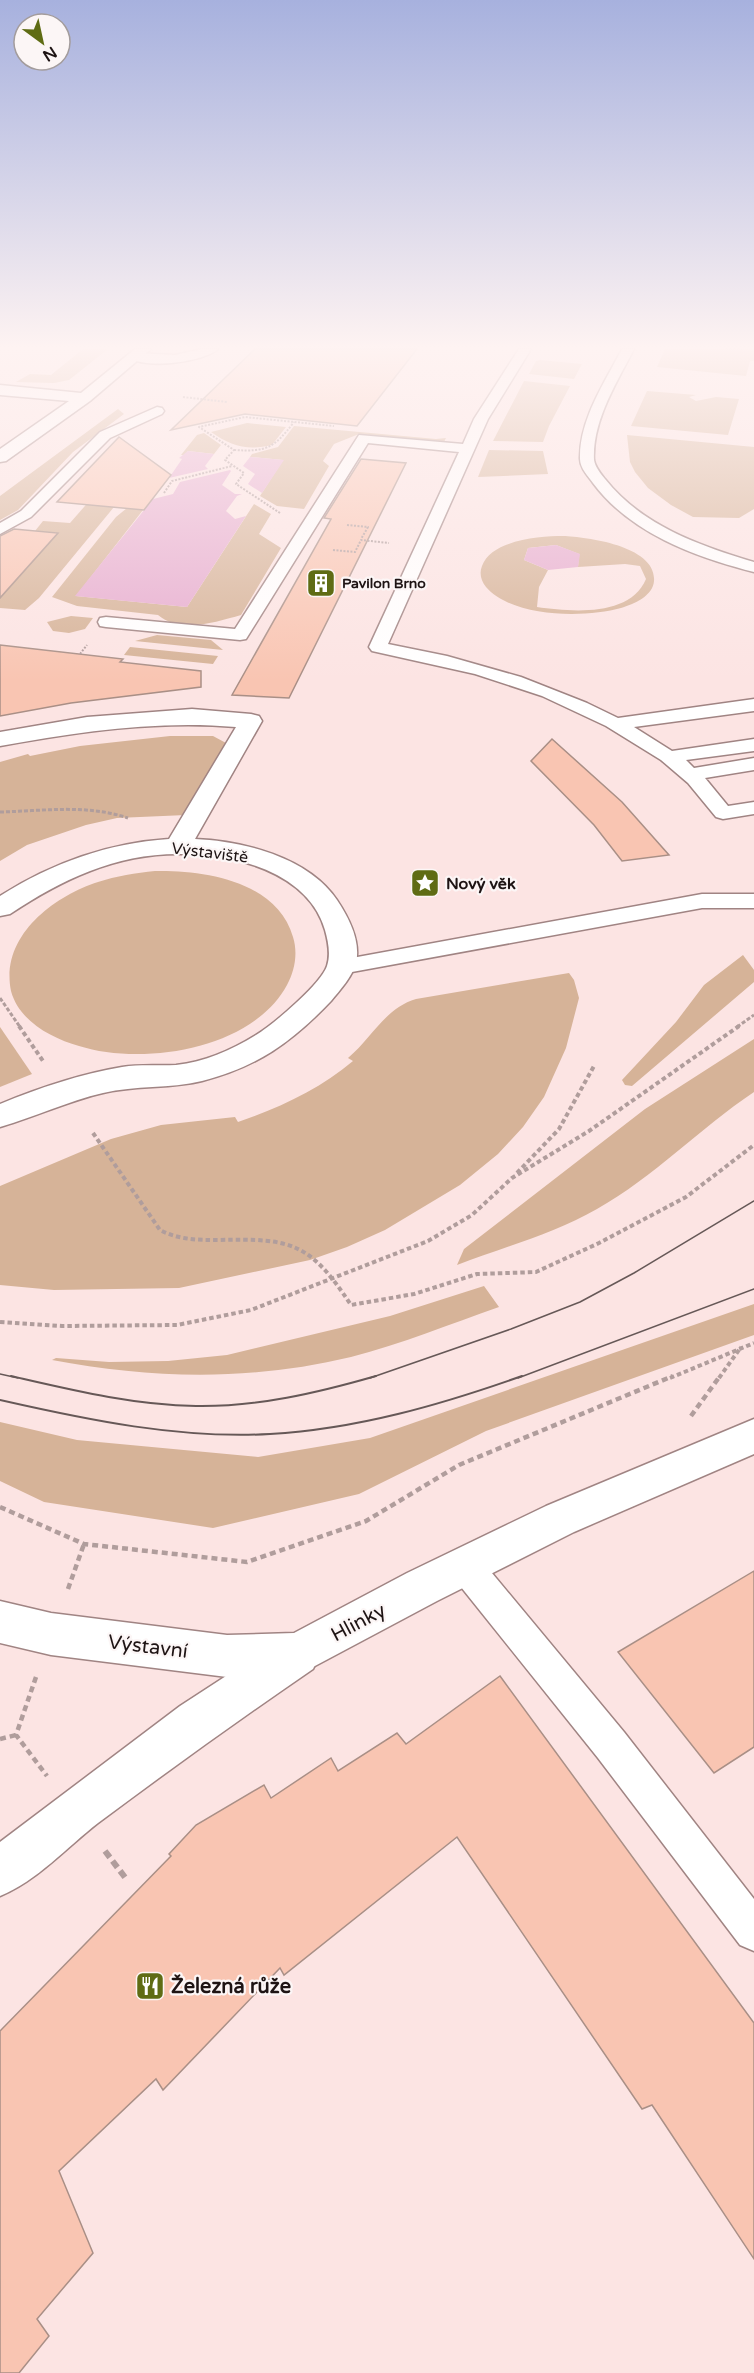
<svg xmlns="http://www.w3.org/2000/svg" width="754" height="2373" viewBox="0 0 754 2373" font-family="'Varela Round',sans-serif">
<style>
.green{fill:#d6b398;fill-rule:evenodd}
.water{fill:#e6accf}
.building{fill:#f9c5b2;stroke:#a98f86;stroke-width:1.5}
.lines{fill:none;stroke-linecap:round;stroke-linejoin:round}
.lane-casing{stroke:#a08483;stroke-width:3}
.street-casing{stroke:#a08483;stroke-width:3}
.secondary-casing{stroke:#a08483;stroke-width:3}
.path-far4{stroke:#b09d9c;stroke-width:2;stroke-dasharray:2 1.5;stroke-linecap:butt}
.path-far3{stroke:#b09d9c;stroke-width:3;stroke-dasharray:4 2;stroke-linecap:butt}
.path-far2{stroke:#b09d9c;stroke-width:4;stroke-dasharray:4.5 3;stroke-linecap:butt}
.path-far1{stroke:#b09d9c;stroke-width:4.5;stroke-dasharray:6 4;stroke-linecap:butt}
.path{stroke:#b09d9c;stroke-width:6;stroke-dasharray:8 4.5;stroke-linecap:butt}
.lane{fill:#fff;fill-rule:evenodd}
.street{fill:#fff;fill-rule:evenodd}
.secondary{fill:#fff;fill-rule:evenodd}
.tram-far1{stroke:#665857;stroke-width:1.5}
.tram{stroke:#665857;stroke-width:2}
.labels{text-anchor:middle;stroke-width:4.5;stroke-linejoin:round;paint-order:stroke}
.far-poi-label{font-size:14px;font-weight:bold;fill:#1e1414;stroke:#fcf6f6;text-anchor:start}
.street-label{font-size:16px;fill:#1e1414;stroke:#fcf6f6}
.poi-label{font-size:16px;font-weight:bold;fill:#1e1414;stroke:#fcf6f6;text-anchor:start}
.near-street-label{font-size:20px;fill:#1e1414;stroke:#fcf6f6}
.near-poi-label{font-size:20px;font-weight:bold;fill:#1e1414;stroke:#fcf6f6;text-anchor:start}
</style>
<rect width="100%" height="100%" fill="#fce4e3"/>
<!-- green -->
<g class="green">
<polygon points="83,349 108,349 69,380 54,383 16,382 30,374 51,375"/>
<polygon points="665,349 754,349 754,361 750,361 746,376 657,367"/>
<polygon points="540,360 582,364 574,379 529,374 536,361"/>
<polygon points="524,381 570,386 549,426 543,442 493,441"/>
<polygon points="647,391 696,395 689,397 696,401 716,397 739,399 728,435 631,426"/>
<polygon points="118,409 124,414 73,452 18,510 0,520 0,496"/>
<path d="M247,423L286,427L272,445C247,451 231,446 211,432Z"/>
<polygon points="294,426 436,439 446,438 444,442 359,434 334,444 323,461 329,466 304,509 277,506 260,496 283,460 250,457 252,454 278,447"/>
<polygon points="204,433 221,445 214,454 188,451 185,455 181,455 197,435"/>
<polygon points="627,435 754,447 754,509 739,518 693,517 671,505 648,488 635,472 630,462"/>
<polygon points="489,450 543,451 548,474 478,477"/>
<polygon points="91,499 114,507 39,598 25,610 0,608 0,592 57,533 35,531 43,521 70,523"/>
<path d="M254,504L271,514L259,534L281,548L241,615C216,622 180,634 158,615L77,606L52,597L116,517L127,508L143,510L76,596L187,607Z"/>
<path d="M563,536C587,537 657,546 654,581C653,596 634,604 621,608C585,618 513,618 486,587C481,581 479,573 482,566C491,540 540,536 563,536ZM556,545L579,554L578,567L625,564L640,566L646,579C630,617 572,612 537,607L539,587L548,570L524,560L528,548Z"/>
<polygon points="71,616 93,618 85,629 69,633 53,631 47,622"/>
<polygon points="157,635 211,640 223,650 135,641"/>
<polygon points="130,647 218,656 213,664 124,655"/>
<polygon points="170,736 213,736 226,743 226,747 186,815 117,818 86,825 27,845 0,861 0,762 28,754 30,756 80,746"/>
<path d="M155,871C204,870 277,881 293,937C298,953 295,970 287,985C252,1050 142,1066 79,1046C51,1038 19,1021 11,991C0,937 52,897 98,882C116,876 136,873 155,871Z"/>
<polygon points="743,955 754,970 754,982 632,1086 625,1085 622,1080 676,1022 704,985"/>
<path d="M569,973L574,980L579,998L566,1048L544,1097L523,1127L498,1154L460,1185L385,1230L347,1247L310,1260L179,1288L54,1290L0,1285V1186L111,1139L161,1125L235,1117L238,1122C279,1108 320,1089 353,1061L348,1058C372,1038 385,1008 416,999Z"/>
<polygon points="0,1027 32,1074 0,1087"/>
<path d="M754,1039V1092C700,1128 654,1177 597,1209C553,1234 504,1247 457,1265L464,1249L645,1109Z"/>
<path d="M484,1286L499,1307C450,1324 402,1344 351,1357C252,1381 152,1379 52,1360L56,1358L109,1362L168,1361L227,1355L390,1316Z"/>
<polygon points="754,1304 754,1335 486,1431 359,1494 213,1528 44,1502 0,1481 0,1422 77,1440 258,1457 370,1438"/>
</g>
<!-- water -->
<g class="water">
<polygon points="188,451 214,454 205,466 208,469 169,478 182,459 179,458"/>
<polygon points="250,457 284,460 262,493 248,484 255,474 243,466"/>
<polygon points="230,470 231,471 222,485 235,494 242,494 237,496 226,511 235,519 246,516 187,607 75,596 153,499 173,494 180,482"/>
<polygon points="556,545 580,554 578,567 548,570 524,560 528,548"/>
</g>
<!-- building -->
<g class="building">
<polygon points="255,349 417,349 357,426 245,414 171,430"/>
<polygon points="119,437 171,475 144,510 57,502"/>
<polygon points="361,459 406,463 289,698 232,695 331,519 324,518"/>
<polygon points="14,529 58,533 0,598 0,536"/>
<polygon points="0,645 123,659 120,662 201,671 201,687 71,703 0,716"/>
<polygon points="552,739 622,802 669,855 622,861 594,825 531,761"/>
<polygon points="754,1571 754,1747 714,1773 618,1652"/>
<polygon points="500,1676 754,2023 754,2259 652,2105 642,2109 457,1837 284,1975 280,1968 163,2090 156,2079 59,2171 93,2253 37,2319 49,2336 19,2373 0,2373 0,2031 171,1856 169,1854 196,1825 264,1785 271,1798 331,1758 338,1771 397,1733 406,1744"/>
</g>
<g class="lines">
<!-- lane casing -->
<g class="lane-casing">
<g id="lane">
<path d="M202,349H218C204,362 144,370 129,357L135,353L175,355Z"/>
<polygon points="519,349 531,349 488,419 388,644 447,656 521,677 587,703 618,718 754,699 754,711 634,727 672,751 754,739 754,751 686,760 694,768 754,758 754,770 705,778 728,806 754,802 754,814 723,819 716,817 688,783 661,760 606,726 542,696 475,674 372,651 369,647 459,452 368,443 246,639 240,640 106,627 100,626 98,622 100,618 106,617 235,629 359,435 463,444 474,419"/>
<path d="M622,349H634C617,382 592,421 594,460C595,467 601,474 605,479C641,525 700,546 754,562V572C695,557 630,533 593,483C588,476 580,468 580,459C579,420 605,382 622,349Z"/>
<polygon points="157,407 162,408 164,411 162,414 110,438 31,517 0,534 0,523 21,511 100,432"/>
<polygon points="702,894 754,894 754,908 702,908 341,974 333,972 329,967 333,962 341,960"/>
<polygon points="465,1550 477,1555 624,1732 754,1899 754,1951 740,1945 598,1758 453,1577 448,1566 453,1555"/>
</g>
</g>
<!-- street casing -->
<g class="street-casing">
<g id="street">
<polygon points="135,349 151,349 90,401 6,461 0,462 0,449 69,401 0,395 0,385 81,393"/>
<path d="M192,709L251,714L259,716L262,721L195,839C243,841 308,857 337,900C349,918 361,941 356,963C352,977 340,990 331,1001C292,1042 257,1067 202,1081C169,1089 136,1085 103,1093C68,1101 35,1117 0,1127V1104C39,1088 80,1074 122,1067C140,1064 158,1066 176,1065C204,1062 232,1050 256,1035C274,1024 321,984 327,966C331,954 328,941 325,930C308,871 231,853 178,854C115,854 61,880 10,914L0,916V896C52,863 108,843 169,839L236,727C157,720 78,732 0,746V732L87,717Z"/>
<path d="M298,1633L313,1639L320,1654L313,1669C240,1719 169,1770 98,1823C67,1847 37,1881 0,1896V1842L180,1706L283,1639Z"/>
</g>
</g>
<!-- secondary casing -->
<g class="secondary-casing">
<polygon id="secondary" points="754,1419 754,1454 574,1532 437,1601 298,1675 227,1677 51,1655 0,1643 0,1601 51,1613 227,1635 294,1633 407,1573 546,1506"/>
</g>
<!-- path-far4 -->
<g class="path-far4">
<polyline points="726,349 741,350 740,352 754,351"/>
<polyline points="183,397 227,402"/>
<path d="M234,450C267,452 274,448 294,422"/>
<polyline points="164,493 172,481 232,466"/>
<polyline points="280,513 236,484 244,473 225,460 234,450 199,427 245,417 334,426"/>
<polyline points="347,525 368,527 361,539"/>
<polyline points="333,550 355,552 361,540 389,543"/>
<polyline points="80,654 87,645"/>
</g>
<!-- path-far3 -->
<g class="path-far3">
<path d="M0,812C43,811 87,804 128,818"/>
<polyline points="0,998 20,1027"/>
<polyline points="737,1027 754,1015"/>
</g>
<!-- path-far2 -->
<g class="path-far2">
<polyline points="19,1026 43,1061"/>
<path d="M93,1133L160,1230C179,1240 198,1240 219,1240C292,1238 310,1243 351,1305L414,1294L477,1274L536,1272L599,1243L686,1197L754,1145"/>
<polyline points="517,1173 559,1129 594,1066"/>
<polyline points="0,1322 62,1326 177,1325 251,1310 428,1241 472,1215 512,1178 589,1131 739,1026"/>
<polyline points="670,1378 754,1343"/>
<polyline points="719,1378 741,1347"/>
</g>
<!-- path-far1 -->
<g class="path-far1">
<polyline points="691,1416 720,1376"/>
<polyline points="0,1507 84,1544 247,1562 366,1521 459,1465 673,1376"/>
<polyline points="68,1589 84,1544"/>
<polyline points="36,1677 16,1735 47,1776"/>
<polyline points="0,1739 16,1735"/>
</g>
<!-- path -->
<polyline class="path" points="105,1851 127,1880"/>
<!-- lane -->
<use href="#lane" class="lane"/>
<!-- street -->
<use href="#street" class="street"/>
<!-- secondary -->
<use href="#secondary" class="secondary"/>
<!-- tram-far1 -->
<g class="tram-far1">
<polyline points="0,1374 18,1378"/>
<polyline points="370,1378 511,1329 580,1302 634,1273 754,1201"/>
<polyline points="518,1378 754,1289"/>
</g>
<!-- tram -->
<g class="tram">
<path d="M11,1376C72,1390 133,1405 196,1406C257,1407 317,1393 376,1376"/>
<path d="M0,1400C88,1420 179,1439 270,1434C357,1429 440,1405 522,1376"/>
</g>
</g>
<!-- sky -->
<linearGradient id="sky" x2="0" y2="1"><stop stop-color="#a7b1de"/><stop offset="0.51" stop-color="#fef3f2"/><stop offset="1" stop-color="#fef3f2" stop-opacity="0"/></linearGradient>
<rect width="754" height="681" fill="url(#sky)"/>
<!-- icons -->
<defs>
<g id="building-square" transform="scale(1.5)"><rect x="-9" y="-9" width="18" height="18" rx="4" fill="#5f6c14" stroke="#fcf6f6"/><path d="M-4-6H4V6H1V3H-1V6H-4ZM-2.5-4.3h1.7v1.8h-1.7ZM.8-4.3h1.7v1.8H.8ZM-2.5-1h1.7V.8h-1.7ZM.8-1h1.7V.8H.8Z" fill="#fff"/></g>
<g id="sight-square" transform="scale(1.5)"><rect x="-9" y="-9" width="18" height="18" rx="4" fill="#5f6c14" stroke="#fcf6f6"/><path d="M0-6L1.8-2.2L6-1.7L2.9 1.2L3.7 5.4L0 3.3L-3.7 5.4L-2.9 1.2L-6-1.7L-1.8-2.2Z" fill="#fff"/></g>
<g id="restaurant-square" transform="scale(1.5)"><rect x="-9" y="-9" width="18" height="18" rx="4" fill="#5f6c14" stroke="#fcf6f6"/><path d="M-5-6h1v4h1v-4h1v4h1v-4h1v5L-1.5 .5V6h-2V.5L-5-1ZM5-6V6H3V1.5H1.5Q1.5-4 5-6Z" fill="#fff"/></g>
</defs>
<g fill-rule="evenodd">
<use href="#building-square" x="321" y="583"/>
<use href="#sight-square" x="425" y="883"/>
<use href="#restaurant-square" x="150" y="1986"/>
</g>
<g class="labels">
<!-- far-poi labels -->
<g class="far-poi-label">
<text x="342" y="588">Pavilon Brno</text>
</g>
<!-- street labels -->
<g class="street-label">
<text transform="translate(210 852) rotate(7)" y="6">Výstaviště</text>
</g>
<!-- poi labels -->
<g class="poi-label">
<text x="446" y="889">Nový věk</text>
</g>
<!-- near-street labels -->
<g class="near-street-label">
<text transform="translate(358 1622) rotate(-28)" y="7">Hlinky</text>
<text transform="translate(148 1646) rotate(7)" y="7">Výstavní</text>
</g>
<!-- near-poi labels -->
<g class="near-poi-label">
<text x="171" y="1993">Železná růže</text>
</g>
</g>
<!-- north arrow -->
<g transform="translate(42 42) rotate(147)"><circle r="28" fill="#fcf6f6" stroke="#a39c9c" stroke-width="1.5"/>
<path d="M0-4.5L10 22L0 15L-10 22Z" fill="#5f6c14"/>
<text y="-9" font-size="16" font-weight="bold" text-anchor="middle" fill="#1e1414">N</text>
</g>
</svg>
